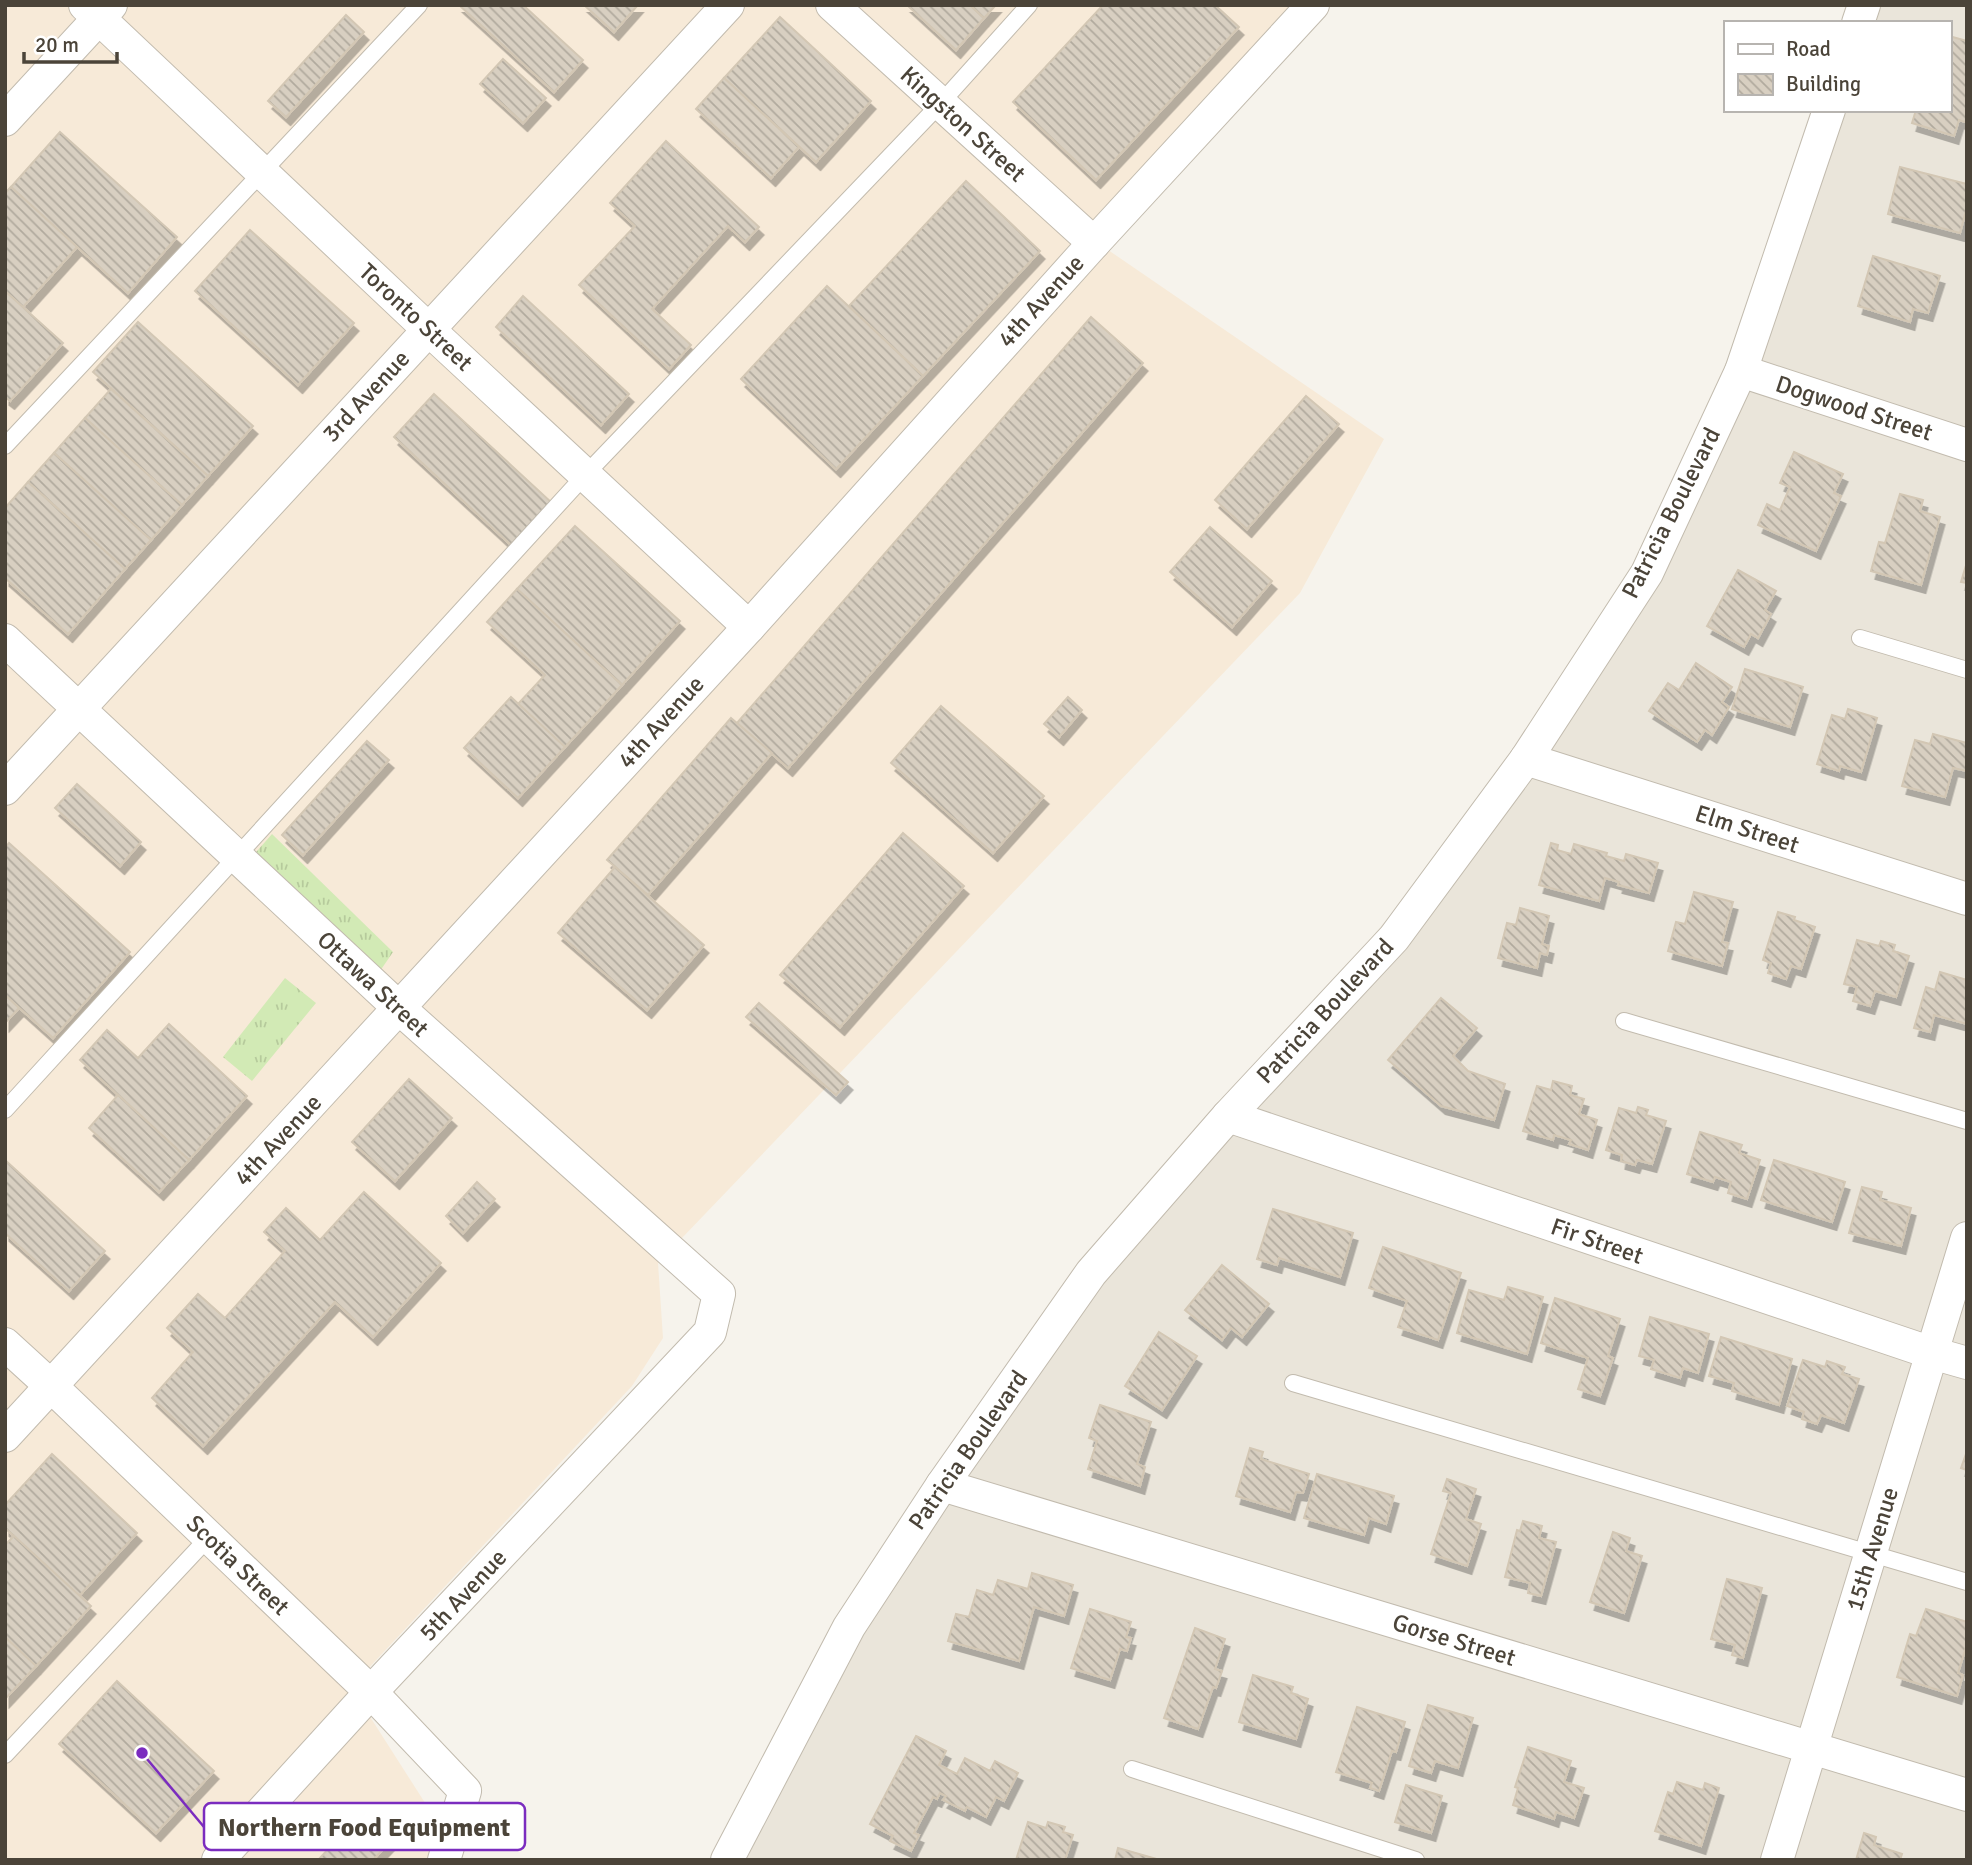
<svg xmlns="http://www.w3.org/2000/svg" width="1972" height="1865" viewBox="0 0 1972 1865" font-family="Signika,sans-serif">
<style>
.residential{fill:#eae5da}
.commercial{fill:#f7ead8}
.grass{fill:url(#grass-tufts)}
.building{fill:url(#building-back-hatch);stroke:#d3c7b4;stroke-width:2;filter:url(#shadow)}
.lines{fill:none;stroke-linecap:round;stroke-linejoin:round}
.lane-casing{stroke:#c2bbae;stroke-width:18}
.street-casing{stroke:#c2bbae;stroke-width:34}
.lane{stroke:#fff;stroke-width:16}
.street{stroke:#fff;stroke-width:32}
.labels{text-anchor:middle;stroke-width:5;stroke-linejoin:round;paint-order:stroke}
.street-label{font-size:24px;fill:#4b4439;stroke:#fff}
.leader{fill:none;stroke:#7b2cbf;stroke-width:2.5}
.callout-dot{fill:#7b2cbf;stroke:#fff;stroke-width:2.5}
.callout{fill:#fff;stroke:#7b2cbf;stroke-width:2.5}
.callout-label{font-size:26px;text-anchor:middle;font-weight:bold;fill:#4b4439}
</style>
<defs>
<pattern id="grass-tufts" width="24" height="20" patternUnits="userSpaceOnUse" patternTransform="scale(1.75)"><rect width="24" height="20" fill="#d2eab5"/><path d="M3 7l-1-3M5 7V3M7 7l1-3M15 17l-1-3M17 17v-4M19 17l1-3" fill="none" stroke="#b6ca9c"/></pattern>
<pattern id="building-back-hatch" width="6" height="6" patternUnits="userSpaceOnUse" patternTransform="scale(1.75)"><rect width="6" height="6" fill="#d8cfc1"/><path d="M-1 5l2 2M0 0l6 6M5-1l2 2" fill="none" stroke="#b1aa9e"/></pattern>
<filter id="shadow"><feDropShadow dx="4.5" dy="8" stdDeviation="0" flood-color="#0004"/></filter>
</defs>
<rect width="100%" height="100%" fill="#f6f3ec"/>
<!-- residential -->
<polygon class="residential" points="1855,5 1967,5 1967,1860 744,1860 848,1607 1047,1328 1527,751 1737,384 1822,110 1949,110 1949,23 1849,23"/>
<!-- commercial -->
<polygon class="commercial" points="5,5 1314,5 1095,241 1384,439 1300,593 658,1263 663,1338 632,1386 351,1687 443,1831 430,1860 5,1860"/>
<!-- grass -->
<g class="grass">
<polygon points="272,834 393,952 378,974 250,859"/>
<polygon points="285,978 316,1003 252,1081 223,1057"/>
</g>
<!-- building -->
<g class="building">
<polygon points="459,5 523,5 583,60 554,92"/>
<polygon points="584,5 638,5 614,32"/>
<polygon points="907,5 970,5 984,18 956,50"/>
<polygon points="970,5 996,5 984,18"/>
<polygon points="1103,5 1215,5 1239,27 1096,180 1013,102"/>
<polygon points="346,15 364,32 286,117 268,101"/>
<polygon points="780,17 871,101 816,162 724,78"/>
<polygon points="1949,36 1967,41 1967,117 1965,122 1959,120 1954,136 1912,123 1916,110 1949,110"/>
<polygon points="503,59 546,98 523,123 480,84"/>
<polygon points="724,78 799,147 771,178 696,109"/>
<polygon points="60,132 177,237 128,293 11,187"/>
<polygon points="666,141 759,227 745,242 728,226 652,309 691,345 669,369 579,285 635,226 610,203"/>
<polygon points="1900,167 1967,184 1967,207 1960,233 1888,214"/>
<polygon points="966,181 1040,251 923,376 849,306"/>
<polygon points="11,187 77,247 23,307 5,291 5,193"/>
<polygon points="250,230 354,323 298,385 195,291"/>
<polygon points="1873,256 1940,276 1928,313 1913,309 1910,322 1858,306"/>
<polygon points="827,286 923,376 836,469 741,379"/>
<polygon points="5,291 63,343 10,401 5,397"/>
<polygon points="523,296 629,394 601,425 496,327"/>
<polygon points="1091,317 1143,363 788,768 737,723"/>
<polygon points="138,322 253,426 208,476 93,372"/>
<polygon points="111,389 208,476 182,505 85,418"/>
<polygon points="434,394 552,503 512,546 394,437"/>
<polygon points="1306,396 1339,424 1247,529 1215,500"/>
<polygon points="85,418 182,505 151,540 54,453"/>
<polygon points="1794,452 1843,474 1834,493 1841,496 1816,551 1758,525 1767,504 1780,510 1790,487 1780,483"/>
<polygon points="54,453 151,540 125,569 28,482"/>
<polygon points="28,482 125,569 68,634 5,578 5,508"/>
<polygon points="1900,494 1923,500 1920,511 1940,517 1921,585 1871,571 1879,542 1885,543"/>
<polygon points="575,526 680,621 622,685 517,589"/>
<polygon points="1210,527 1272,581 1232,627 1170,572"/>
<polygon points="1967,562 1967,583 1961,582"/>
<polygon points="1738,570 1776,591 1765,610 1771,614 1758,638 1751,634 1744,647 1707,626"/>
<polygon points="517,589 622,685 565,747 518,704 545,675 487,622"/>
<polygon points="1696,663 1732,687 1722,702 1729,707 1712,735 1705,730 1697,742 1649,711 1668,683 1679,690"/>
<polygon points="1745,669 1803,687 1790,727 1732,709"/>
<polygon points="511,697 565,747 518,798 464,748"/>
<polygon points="1068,697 1082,710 1059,737 1044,724"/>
<polygon points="941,706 1044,796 993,853 891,763"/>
<polygon points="1848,709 1877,718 1861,772 1840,766 1839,771 1817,764 1832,715 1845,719"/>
<polygon points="731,718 772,753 648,895 607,860"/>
<polygon points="1933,734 1967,743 1967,771 1953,768 1945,797 1902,786 1915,740 1930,744"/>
<polygon points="367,741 389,760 303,855 282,835"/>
<polygon points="77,784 141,842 120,866 55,808"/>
<polygon points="903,833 964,886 840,1027 780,975"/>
<polygon points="9,843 130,952 53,1038 5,995 5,848"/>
<polygon points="1551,843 1558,845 1557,850 1571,854 1574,844 1607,853 1606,856 1624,861 1626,854 1658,863 1649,893 1618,885 1619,882 1605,878 1599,901 1539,885"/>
<polygon points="615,867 704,945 647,1010 558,933"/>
<polygon points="1694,892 1733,902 1722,942 1728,943 1722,966 1668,951 1676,922 1685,924"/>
<polygon points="1520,908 1549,916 1542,944 1549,946 1547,955 1540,953 1537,968 1498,958 1507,923 1516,925"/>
<polygon points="1778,912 1795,917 1794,920 1815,927 1801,969 1791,966 1786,979 1768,973 1771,963 1763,960"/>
<polygon points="1857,940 1879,946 1881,941 1895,945 1893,951 1909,956 1896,997 1875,991 1870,1006 1853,1001 1857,987 1844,984"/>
<polygon points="1940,972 1967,980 1967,1024 1934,1015 1930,1032 1914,1028 1926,987 1935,990"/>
<polygon points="5,995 19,1008 5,1023"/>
<polygon points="1441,998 1477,1028 1453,1056 1468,1071 1505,1084 1494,1120 1441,1106 1388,1060"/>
<polygon points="759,1003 848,1082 836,1095 746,1017"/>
<polygon points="169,1024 247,1096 189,1160 80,1060 107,1030 138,1058"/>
<polygon points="409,1079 452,1118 395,1181 352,1142"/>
<polygon points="1553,1081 1572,1086 1570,1095 1584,1099 1579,1114 1597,1120 1588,1150 1569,1144 1571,1140 1554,1135 1553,1140 1523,1131 1537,1086 1551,1090"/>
<polygon points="118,1095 189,1160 159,1192 89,1128"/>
<polygon points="1638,1107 1648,1110 1646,1115 1666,1121 1652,1164 1637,1160 1635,1165 1621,1161 1622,1155 1606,1150 1619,1108 1636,1113"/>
<polygon points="1700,1132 1742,1145 1739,1153 1760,1160 1747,1199 1728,1193 1731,1182 1715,1177 1713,1182 1687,1174"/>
<polygon points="5,1160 105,1251 69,1291 5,1233"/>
<polygon points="1774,1160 1845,1182 1832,1222 1761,1200"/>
<polygon points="477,1182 495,1199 463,1233 446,1216"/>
<polygon points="1862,1187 1882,1192 1880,1200 1911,1208 1901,1246 1849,1233"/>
<polygon points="364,1192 441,1263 373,1337 335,1302 203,1446 152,1398 193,1352 167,1328 198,1294 225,1318 285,1251 264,1232 286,1208 320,1240"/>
<polygon points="1273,1209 1353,1233 1340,1277 1279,1258 1277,1265 1257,1259"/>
<polygon points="1383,1247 1461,1273 1438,1340 1398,1327 1407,1301 1369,1288"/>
<polygon points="1222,1265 1269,1304 1242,1337 1231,1328 1222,1340 1185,1310"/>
<polygon points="1508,1287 1543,1297 1527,1354 1457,1333 1469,1290 1504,1300"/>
<polygon points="1555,1298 1620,1319 1608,1356 1613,1358 1600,1396 1578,1389 1588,1358 1541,1343"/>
<polygon points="1650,1317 1709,1334 1698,1373 1683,1368 1680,1378 1651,1369 1654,1360 1639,1356"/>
<polygon points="1159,1332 1197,1356 1162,1410 1125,1386"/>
<polygon points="1721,1337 1792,1359 1779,1405 1732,1391 1734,1383 1709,1376"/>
<polygon points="1803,1360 1825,1367 1827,1361 1845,1367 1842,1374 1859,1379 1844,1423 1821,1415 1817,1424 1802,1419 1804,1412 1787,1406"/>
<polygon points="1100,1405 1151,1422 1137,1464 1145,1467 1140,1486 1088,1469 1097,1441 1089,1438"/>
<polygon points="1250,1448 1263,1452 1261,1459 1309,1474 1303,1493 1296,1492 1290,1512 1236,1496"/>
<polygon points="1967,1451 1967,1470 1961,1468"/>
<polygon points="52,1454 137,1533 79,1596 5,1528 5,1505"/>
<polygon points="1317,1474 1394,1496 1386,1524 1369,1518 1364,1535 1304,1518"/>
<polygon points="1447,1479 1476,1489 1466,1519 1481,1524 1467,1566 1431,1554 1451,1493 1443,1491"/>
<polygon points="1523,1521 1542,1526 1539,1538 1556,1542 1541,1596 1528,1593 1530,1583 1505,1577 1517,1530 1520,1531"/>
<polygon points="1613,1532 1630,1538 1626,1551 1642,1556 1624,1613 1590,1602"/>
<polygon points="14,1536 91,1606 36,1666 5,1637 5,1545"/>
<polygon points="1032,1573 1073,1585 1064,1616 1034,1607 1019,1661 948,1641 956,1614 969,1617 977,1590 993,1595 998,1580 1028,1589"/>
<polygon points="1727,1579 1762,1588 1743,1658 1732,1655 1735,1645 1711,1639"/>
<polygon points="1090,1609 1131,1622 1126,1637 1131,1638 1127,1651 1120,1649 1110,1680 1071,1668"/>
<polygon points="1926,1609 1967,1622 1967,1644 1958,1673 1963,1675 1957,1696 1897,1677 1910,1634 1916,1636"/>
<polygon points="1195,1628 1225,1639 1215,1669 1222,1671 1216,1688 1213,1687 1198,1729 1164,1718"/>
<polygon points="5,1637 36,1666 5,1699"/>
<polygon points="1253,1675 1293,1687 1291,1693 1308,1699 1296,1739 1239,1722"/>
<polygon points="117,1681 214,1771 156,1833 59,1744"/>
<polygon points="1428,1705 1473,1718 1458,1768 1435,1761 1431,1773 1409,1766"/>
<polygon points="1357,1707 1405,1722 1396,1752 1392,1751 1379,1791 1370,1788 1372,1783 1336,1772"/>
<polygon points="916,1736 946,1751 939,1765 957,1774 965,1758 990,1771 995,1761 1018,1773 1004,1801 996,1797 986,1817 967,1807 965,1811 943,1800 946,1796 940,1793 937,1799 933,1797 914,1833 919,1835 911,1851 890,1841 893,1836 870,1824"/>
<polygon points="1528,1747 1571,1761 1564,1782 1584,1788 1574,1818 1556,1812 1554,1819 1513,1805 1518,1788 1515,1787"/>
<polygon points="1677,1782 1703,1790 1705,1783 1719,1788 1701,1846 1655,1831 1668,1792 1673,1794"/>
<polygon points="1406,1785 1442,1796 1431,1833 1395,1822"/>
<polygon points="360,1815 389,1843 373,1860 318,1860"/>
<polygon points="1028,1822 1046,1828 1048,1822 1065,1827 1063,1832 1073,1835 1065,1860 1016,1860"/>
<polygon points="1864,1833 1876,1837 1874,1845 1902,1854 1900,1860 1856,1860"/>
<polygon points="1118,1848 1160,1860 1115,1860"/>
</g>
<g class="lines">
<!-- lane casing -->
<g class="lane-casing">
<g id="lane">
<polyline points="5,446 419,5"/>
<polyline points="1860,638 1967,670"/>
<polyline points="1624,1021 1967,1121"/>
<polyline points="5,1110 586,474 940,104 1029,5"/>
<polyline points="1293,1383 1967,1582"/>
<polyline points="5,1755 209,1537"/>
<polyline points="1132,1769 1416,1860"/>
</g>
</g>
<!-- street casing -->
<g class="street-casing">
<g id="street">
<polyline points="85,5 428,329 749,627"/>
<polyline points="832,5 1094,243"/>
<polyline points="1858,23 1864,5"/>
<polyline points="5,120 111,5"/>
<polyline points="1741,371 1967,445"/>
<polyline points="5,640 399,1008 719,1294 710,1332 371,1692 218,1860"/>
<polyline points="1526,759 1967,899"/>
<polyline points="5,789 728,5"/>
<polyline points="1228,1116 1932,1353 1967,1363"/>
<polyline points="5,1344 51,1386 371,1692 465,1791 444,1860"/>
<polyline points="5,1436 749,627 1094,243 1313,5"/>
<polyline points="942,1485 1967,1795"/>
<polyline points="727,1860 849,1627 942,1485 1091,1273 1228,1116 1394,938 1526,759 1647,573 1741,371 1829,110"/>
<polyline points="1777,1860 1967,1238"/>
</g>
</g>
<!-- lane -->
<use href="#lane" class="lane"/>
<!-- street -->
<use href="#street" class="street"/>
</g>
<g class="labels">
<!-- street labels -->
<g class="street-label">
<text transform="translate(963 124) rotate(42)" y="8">Kingston Street</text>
<text transform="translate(1041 301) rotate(-48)" y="8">4th Avenue</text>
<text transform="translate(416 317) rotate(43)" y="8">Toronto Street</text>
<text transform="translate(366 396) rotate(-47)" y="8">3rd Avenue</text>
<text transform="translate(1854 408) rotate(18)" y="8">Dogwood Street</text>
<text transform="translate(1671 513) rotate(-63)" y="8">Patricia Boulevard</text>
<text transform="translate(661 722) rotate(-48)" y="8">4th Avenue</text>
<text transform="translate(1747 829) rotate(18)" y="8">Elm Street</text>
<text transform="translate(373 984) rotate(43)" y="8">Ottawa Street</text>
<text transform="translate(1325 1011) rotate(-47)" y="8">Patricia Boulevard</text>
<text transform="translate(278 1140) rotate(-47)" y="8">4th Avenue</text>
<text transform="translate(1597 1241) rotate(19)" y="8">Fir Street</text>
<text transform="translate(968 1450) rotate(-55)" y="8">Patricia Boulevard</text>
<text transform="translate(1872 1549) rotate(-73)" y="8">15th Avenue</text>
<text transform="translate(238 1565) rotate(44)" y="8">Scotia Street</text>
<text transform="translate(463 1595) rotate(-47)" y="8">5th Avenue</text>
<text transform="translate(1454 1640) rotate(17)" y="8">Gorse Street</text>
</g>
</g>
<!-- callouts -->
<path class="leader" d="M142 1753L204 1827"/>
<circle class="callout-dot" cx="142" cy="1753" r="7"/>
<rect class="callout" x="204" y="1803" width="321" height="47" rx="7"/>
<g class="callout-label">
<text x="364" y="1836">Northern Food Equipment</text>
</g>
<!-- border -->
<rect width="1972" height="1865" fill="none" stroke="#4b4439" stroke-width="14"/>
<!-- legend -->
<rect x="1724" y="21" width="228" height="91" fill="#ffffff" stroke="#b7b4b0" stroke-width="2"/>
<rect x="1738" y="44" width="35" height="10" fill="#ffffff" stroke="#b7b4b0" stroke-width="2"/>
<text x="1786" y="56" font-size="21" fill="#4b4439">Road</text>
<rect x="1738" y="74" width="35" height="21" fill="url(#building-back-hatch)" stroke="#b7b4b0" stroke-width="2"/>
<text x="1786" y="91" font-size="21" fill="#4b4439">Building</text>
<!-- scale -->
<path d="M24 52v10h93v-10" fill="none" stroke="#4b4439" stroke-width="3.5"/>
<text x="35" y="52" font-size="21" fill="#4b4439" stroke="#ffffff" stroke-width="5" paint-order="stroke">20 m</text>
</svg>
